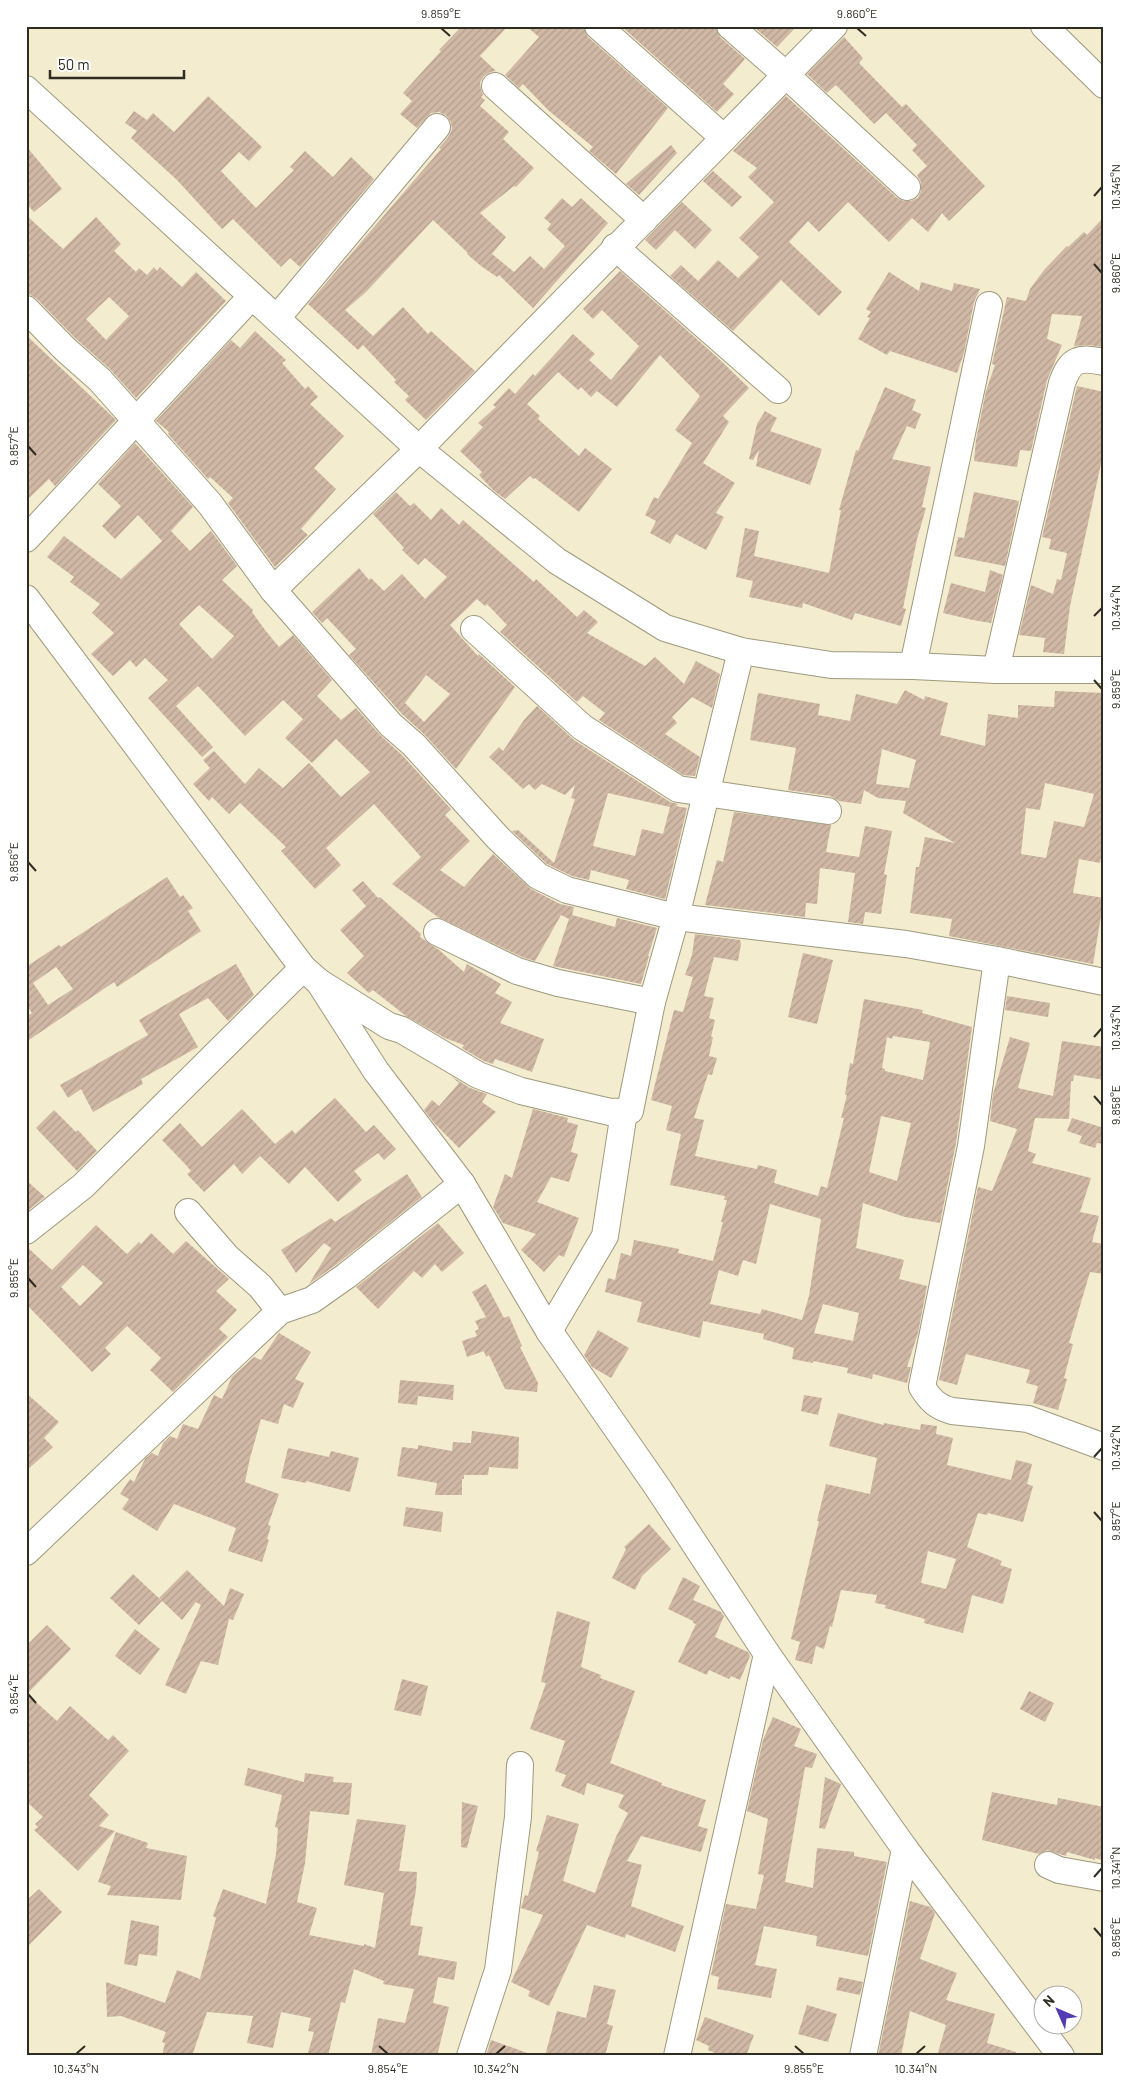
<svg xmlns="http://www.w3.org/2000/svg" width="1130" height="2082" viewBox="0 0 1130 2082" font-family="Barlow,sans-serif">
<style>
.building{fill:url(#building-hatch);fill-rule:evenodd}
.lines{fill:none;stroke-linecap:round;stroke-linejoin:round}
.minor-casing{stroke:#9f997e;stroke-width:28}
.minor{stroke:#fff;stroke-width:26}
.ticks{fill:none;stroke:#2f2c22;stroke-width:2}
.neatline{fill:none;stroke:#2f2c22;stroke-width:2}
.ticks-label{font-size:12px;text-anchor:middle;fill:#2f2c22}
</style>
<defs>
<pattern id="building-hatch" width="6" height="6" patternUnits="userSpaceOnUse" patternTransform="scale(1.25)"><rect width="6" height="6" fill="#d0b8a5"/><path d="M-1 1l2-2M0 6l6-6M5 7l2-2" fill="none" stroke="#b39e8e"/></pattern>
</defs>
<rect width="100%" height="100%" fill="#f3eccf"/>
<!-- building -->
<g class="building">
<polygon points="462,26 508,26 480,56 496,71 490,72 484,76 480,82 481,90 483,95 481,97 485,100 480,106 509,132 503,139 534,168 516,187 514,186 480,213 506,237 492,254 514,272 530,256 544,269 565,246 547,229 551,224 544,218 562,198 572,207 581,198 608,223 533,308 499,275 497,277 481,266 467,254 468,253 433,220 366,292 345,310 373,336 403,307 428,334 431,331 475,371 426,420 405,400 409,396 394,382 396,380 363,345 358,350 308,304 441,149 439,148 449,136 452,129 451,122 446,115 439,112 431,113 417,128 400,114 412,101 403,93 441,51 439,50"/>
<polygon points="526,26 583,26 588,37 668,108 616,174 589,151 593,147 548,110 523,84 519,88 505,75 539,37"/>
<polygon points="621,26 715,26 720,37 745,59 723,84 734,94 717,112"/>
<polygon points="753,26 797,26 777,47"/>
<polygon points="844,37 863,58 859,63 902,107 906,104 985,186 949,221 942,213 928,232 912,218 889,242 848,202 819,232 808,221 789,242 842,292 819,316 781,280 733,331 670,276 681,265 698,281 718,260 738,278 759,257 739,238 774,202 748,177 757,168 733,151 786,96 897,198 903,201 911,201 918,198 921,191 921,182 917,175 927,166 912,150 917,145 886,113 874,124 836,85 827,93 807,74"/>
<polygon points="208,96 262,147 249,161 239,152 221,171 256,208 294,170 290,167 305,151 333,177 351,157 374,179 300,267 290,258 281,267 233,219 222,229 177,180 131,138 137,131 125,123 134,111 147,120 153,113 174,132"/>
<polygon points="671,145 677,153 639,195 626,184"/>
<polygon points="26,146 62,189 34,212 26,203"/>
<polygon points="713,171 742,197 732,207 703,181"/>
<polygon points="682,202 712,230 695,249 675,230 656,250 645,240"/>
<path d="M26,215L63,249L96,217L121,244L114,251L136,272L139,268L147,275L154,267L157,271L160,267L182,287L196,272L226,301L136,398L110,369L75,338L37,299L26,292ZM109,297L129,316L106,340L86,319Z"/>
<polygon points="1104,217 1104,347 1088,345 1074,346 1082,316 1052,314 1047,339 1062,345 1047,380 1031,451 1020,450 1017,467 974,461 976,440 986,391 995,365 992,364 1007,297 1026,301 1030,289 1044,270 1067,246 1068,247 1084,232 1087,235"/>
<polygon points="620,271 717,357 749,388 723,416 729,422 703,463 735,483 716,513 724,517 706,550 676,534 670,544 650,533 656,521 645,515 654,497 658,499 692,443 675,430 700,396 660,355 617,407 597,391 591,397 581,387 578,390 558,372 527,404 540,416 538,419 579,456 585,448 612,469 579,512 535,478 533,479 530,476 505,499 493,490 479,475 482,472 460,451 483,427 478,423 496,407 493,405 509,388 515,394 533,374 535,376 573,334 595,354 589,360 611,380 639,346 602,310 593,319 583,309"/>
<polygon points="889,272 919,291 921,282 952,291 954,283 980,289 974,302 964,353 957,373 890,351 887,355 858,339 870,318 867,317 871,312 866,309"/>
<polygon points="255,331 286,360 282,363 305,389 308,386 318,397 310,404 344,436 314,468 336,489 301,529 308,535 275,567 228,503 233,498 210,477 208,479 168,434 169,432 156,421 231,340 240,348"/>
<polygon points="26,335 116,420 55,486 49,479 26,501"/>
<polygon points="1077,386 1104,392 1104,450 1070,606 1064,654 1043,652 1045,638 1019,635 1031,585 1053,594 1057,579 1061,580 1067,553 1049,549 1051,539 1042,537"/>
<polygon points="885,387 916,400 912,410 921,414 915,429 907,426 892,459 931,467 922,507 926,508 917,539 903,608 906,609 901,626 855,613 852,620 803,603 802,608 749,597 753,581 736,577 745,528 759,531 754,556 829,573 841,510 839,510 856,450 858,451"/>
<polygon points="765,411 777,418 770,431 822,449 810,485 756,466 759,450 753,460 749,459 757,424"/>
<path d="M135,443L193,507L171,531L190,551L211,531L237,566L222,580L253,610L252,612L265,630L279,647L293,635L332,680L317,696L341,720L356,708L380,735L403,756L451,809L445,815L470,841L440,870L464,887L493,854L531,889L560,904L574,907L572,915L615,927L617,918L657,928L648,956H649L641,984L553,966L569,919L561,915L535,961L522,957L438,917L392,884L421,857L374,804L326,848L341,865L315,889L281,851L286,847L240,803L229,814L212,797L209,801L193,784L210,768L203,760L214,751L245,784L259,768L283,788L309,763L341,797L370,772L336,739L312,763L285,738L303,719L283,700L245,736L198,686L176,706L213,747L202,757L148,698L168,680L145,658L136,667L130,660L113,676L91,654L114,633L92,613L100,604L70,582L74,577L47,557L64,536L121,579L162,541L138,515L115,539L102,526L121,506L98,484ZM199,605L234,636L212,659L179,624Z"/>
<path d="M396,492L410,506L414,503L431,520L441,508L459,525L463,520L534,582L536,579L577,617L584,610L598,622L587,633L645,666L655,657L684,684L696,661L720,674L712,708L692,697L672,717L677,723L665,734L700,757L695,776L683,775L599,720L605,713L583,696L577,702L500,632L507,625L487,604L485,606L477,599L450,625L478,656L479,654L515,687L456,769L425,735L402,714L349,655L356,649L327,618L322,623L312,612L359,568L369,580L371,578L384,591L402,574L425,599L447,577L425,558L418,565L402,550L404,548L373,514ZM426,675L450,694L424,722L405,703Z"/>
<polygon points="974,492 1019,501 1005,566 954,556 958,537 964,538"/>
<polygon points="990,570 1003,575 991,623 973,620 943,613 951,583 985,592"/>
<path d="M905,690L924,700L925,696L948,703L940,735L985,746L988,714L1018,718V705L1054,707L1055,691L1104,693V844L1100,863L1079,859L1073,893L1104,898L1093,964L949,936L952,919L910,913L916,867H919L925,837L955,843L903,813L906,801L878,798L864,790L861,804L839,801L830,796L788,790L796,748L750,740L758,693L820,704L818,715L850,721L856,694L897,704ZM882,749L916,760L909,788L876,784ZM1045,783L1094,794L1084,827L1054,821L1046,858L1021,854L1026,808L1040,810Z"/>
<path d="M537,706L574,740L670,802L678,804L676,806L687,808L665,899L626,889L629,880L591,870L589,880L572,876L547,864L512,831L518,830L554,863L575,799L571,798L575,785L565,795L542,784L535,790L529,784L523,789L489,757L499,747L503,751L524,720ZM608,793L670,807L663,834L642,829L635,856L593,846Z"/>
<polygon points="734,812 831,825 826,852 859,857 865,826 892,831 884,874 887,875 881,914 865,912 863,924 848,922 855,873 820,868 817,904 806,903 805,917 705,905 717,860 723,862"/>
<path d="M167,877L180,897L183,895L193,908L188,911L201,931L117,987L114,982L26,1042V1017L32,1013L26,1004V967L59,945L61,947ZM56,967L73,989L48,1005L33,983Z"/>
<polygon points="363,881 378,898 380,897 421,934 420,937 439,950 464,972 467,964 501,984 495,993 512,1002 500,1023 544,1039 532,1072 495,1059 493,1064 484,1061 462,1048 464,1045 445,1038 406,1016 373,990 369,993 347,973 364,956 340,930 366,906 352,890"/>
<path d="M695,934L740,940L741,944L738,961L714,957L704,996L714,998L709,1018L715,1020L711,1037H713L709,1056L717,1058L712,1075L708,1074L694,1118L704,1120L695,1156L757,1169L758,1165L777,1170L774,1183L818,1196L821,1186L827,1188L844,1118H841L847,1095H845L850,1063L853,1064L864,999L923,1010L922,1013L972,1027L956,1143L940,1223L905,1217L863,1203L856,1248L904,1260L899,1279L927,1286L918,1333L907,1367H911L907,1383L873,1374L872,1379L847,1373L848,1368L813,1361V1363L792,1359L794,1348L763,1339L764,1334L703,1321L700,1338L637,1322L642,1302L605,1292L608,1278L615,1280L621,1253L631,1256L634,1240L679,1249L678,1253L713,1261L723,1222H721L727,1200H724L725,1196L670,1185L681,1134L666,1130L672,1106L651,1100L674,1010L683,1012L693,977L685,975L692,955ZM893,1036L930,1042L923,1080L885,1071V1069L882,1068L887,1037L892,1039ZM881,1116L911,1123L897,1181L869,1172ZM770,1204L821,1219L809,1296L802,1320L762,1309L760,1314L710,1304L719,1270L738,1276L743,1260L756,1264ZM823,1304L859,1313L853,1341L814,1333Z"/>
<polygon points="803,953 833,960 817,1024 788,1017"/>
<polygon points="236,964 254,995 228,1021 208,998 179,1014 198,1047 141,1079 143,1084 93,1112 81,1089 68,1098 60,1085 148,1035 139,1020"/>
<polygon points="1007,996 1050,1003 1048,1017 1005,1010"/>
<polygon points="1010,1037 1030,1043 1018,1088 1053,1096 1062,1041 1104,1047 1104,1080 1074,1075 1073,1081 1071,1081 1069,1119 1035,1118 1028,1151 1036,1154 1032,1163 1091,1178 1080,1212 1099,1216 1092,1242 1104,1244 1104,1274 1090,1272 1069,1343 1073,1344 1064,1378 1067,1379 1058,1410 1033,1403 1038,1386 1026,1383 1030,1370 966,1354 957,1385 939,1380 978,1187 992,1191 1017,1129 990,1121 993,1094"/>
<polygon points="451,1076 470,1088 487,1094 482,1102 496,1112 459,1148 435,1124 424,1110 432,1100 439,1106 459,1083"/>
<polygon points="335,1098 366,1132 374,1125 396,1149 384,1160 378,1153 354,1171 362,1180 338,1202 305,1167 289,1184 260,1156 242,1174 234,1164 204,1192 187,1174 191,1171 185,1164 162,1140 180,1123 202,1147 242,1109 275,1144 292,1130 295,1134"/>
<polygon points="533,1109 568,1118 567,1122 578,1125 571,1152 578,1154 569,1182 551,1177 537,1202 579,1218 564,1257 559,1255 544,1272 521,1250 536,1234 503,1223 493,1207 505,1174 512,1178"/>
<polygon points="54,1110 76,1132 78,1130 97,1151 77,1171 36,1128"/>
<polygon points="1072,1118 1104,1128 1104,1144 1097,1143 1095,1148 1079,1143 1082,1136 1067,1131"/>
<polygon points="407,1174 422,1197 337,1264 309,1284 331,1248 324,1243 296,1273 281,1250 331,1218 335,1222"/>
<polygon points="26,1180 45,1197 26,1212"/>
<polygon points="438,1223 464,1253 442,1272 435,1264 422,1278 414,1271 378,1309 356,1287"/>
<path d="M96,1225L127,1254L139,1242L141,1244L151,1233L173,1254L186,1241L229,1279L216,1291L237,1310L219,1329L228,1337L173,1392L150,1370L161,1358L127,1326L105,1348L111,1354L92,1372L26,1304V1246L52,1270ZM83,1265L103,1283L80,1306L61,1287Z"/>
<polygon points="486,1284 504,1318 509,1316 522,1346 520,1347 538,1383 537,1392 505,1389 489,1355 486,1357 484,1351 467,1357 462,1341 477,1336 475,1331 479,1329 475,1321 486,1317 472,1292"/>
<polygon points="598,1330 629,1348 611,1378 592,1367 584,1355"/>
<polygon points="279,1333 311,1352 295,1379 304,1383 293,1408 284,1404 278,1424 261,1419 250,1458 245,1482 279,1494 268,1525 271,1526 267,1539 269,1540 262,1562 228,1551 236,1528 208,1517 174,1504 157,1531 122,1509 129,1499 120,1494 130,1479 134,1482 145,1459 152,1453 158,1456 163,1443 170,1436 177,1439 183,1424 198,1429 214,1395 222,1399 232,1377 254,1357 261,1360"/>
<polygon points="400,1380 454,1385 453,1400 418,1396 417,1405 398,1403"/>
<polygon points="26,1393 59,1422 44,1438 53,1447 26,1471"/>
<polygon points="804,1395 822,1398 818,1415 801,1411"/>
<path d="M838,1413L884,1425V1423L920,1430L921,1424L937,1426L936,1434L953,1438L947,1465L1011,1480L1016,1460L1032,1464L1027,1484L1033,1486L1023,1522L988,1513L987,1515L978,1513L967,1547L1002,1561L1000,1565L1012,1569L1003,1604L972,1595L963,1633L924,1623L925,1619L885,1608L886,1605L875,1603L877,1595L841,1590L832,1627L830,1626L824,1649L816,1646L812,1664L795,1660L800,1642L791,1639L819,1521H817L826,1484L870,1494L877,1458L829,1446ZM928,1551L956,1559L946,1589L921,1583Z"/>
<polygon points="472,1431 519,1437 518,1469 489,1467 488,1475 464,1475 464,1479 462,1479 462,1495 435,1495 437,1483 397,1476 402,1447 418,1449 418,1445 452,1451 453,1442 471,1443"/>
<polygon points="288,1448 329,1457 331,1451 359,1458 350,1492 306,1481 306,1483 281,1478"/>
<polygon points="406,1507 443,1512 441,1532 403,1526"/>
<polygon points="649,1524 671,1549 642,1576 635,1590 612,1578 626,1549 624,1547"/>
<polygon points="187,1570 224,1606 230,1588 244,1594 233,1620 229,1619 218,1665 201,1661 186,1694 165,1685 201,1605 196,1602 182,1620 159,1598"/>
<polygon points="133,1574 162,1601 139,1625 110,1598"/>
<polygon points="683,1577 700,1586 693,1600 721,1612 724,1616 715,1637 748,1652 750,1656 740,1680 731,1676 729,1679 709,1670 707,1675 678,1662 696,1624 693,1623 693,1621 668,1609"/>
<polygon points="557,1611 590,1622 581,1667 601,1675 600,1678 635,1691 610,1763 662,1783 661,1785 706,1800 698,1826 708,1829 701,1852 641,1836 627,1861 642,1865 631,1906 684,1926 675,1952 626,1934 625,1938 587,1925 549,2006 528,1996 530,1991 511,1982 543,1915 521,1908 525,1895 528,1896 539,1852 536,1851 547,1815 579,1824 563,1881 595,1893 616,1837 628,1813 618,1807 624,1795 587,1783 584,1795 561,1786 566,1775 555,1771 565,1741 530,1729 546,1683 541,1682"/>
<polygon points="47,1625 71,1649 27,1694 57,1721 70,1706 108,1740 113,1735 129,1751 89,1795 109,1815 99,1826 115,1831 78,1871 34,1830 38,1827 35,1824 43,1817 26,1801 26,1646"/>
<polygon points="135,1629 160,1649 140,1675 115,1656"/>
<polygon points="402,1679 428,1686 421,1716 394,1710"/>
<polygon points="1029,1691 1054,1703 1045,1722 1020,1709"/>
<polygon points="773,1717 801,1729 794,1746 817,1754 812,1768 805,1767 785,1882 813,1888 817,1848 854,1852 854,1856 887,1862 868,1956 816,1946 817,1936 764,1926 755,1965 777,1969 771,1998 717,1989 719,1977 711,1975 726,1904 756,1909 764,1875 758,1874 768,1819 747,1811 763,1740"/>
<polygon points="248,1768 304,1782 305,1773 334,1777 333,1782 352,1783 349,1815 310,1811 305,1863 297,1902 317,1908 309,1935 364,1946 364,1944 375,1948 384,1893 344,1885 357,1819 406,1825 399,1871 417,1872 416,1890 410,1925 423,1927 418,1955 457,1962 454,1980 438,1977 433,2003 449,2007 437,2056 371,2056 378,2018 405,2023 414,1989 383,1984 384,1981 354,1969 345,2003 341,2002 328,2056 307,2056 314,2032 308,2031 311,2018 281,2012 273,2048 247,2043 253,2016 207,2012 192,2056 162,2056 165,2043 162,2042 166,2032 121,2016 107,2017 106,1982 165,2003 177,1970 200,1979 216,1918 213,1916 223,1889 266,1904 276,1854 278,1828 275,1827 282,1795 244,1785"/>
<polygon points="825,1777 841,1784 825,1829 819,1828"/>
<polygon points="992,1792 1057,1805 1058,1798 1104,1807 1104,1861 1095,1858 1095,1860 1067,1852 1066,1856 1047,1850 1039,1854 982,1840"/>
<polygon points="462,1802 478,1806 467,1848 461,1847"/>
<polygon points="116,1832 148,1843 146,1848 187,1856 181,1900 107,1895 111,1886 98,1882"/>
<polygon points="39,1889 62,1912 26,1948 26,1901"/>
<polygon points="910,1901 930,1907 935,1913 920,1959 957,1973 946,2000 995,2014 987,2043 1016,2052 1015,2056 937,2056 946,2025 910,2011 901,2056 878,2056"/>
<polygon points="131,1920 159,1926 157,1956 139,1954 137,1966 124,1964"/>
<polygon points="839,1977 863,1982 860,1995 836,1990"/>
<polygon points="594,1985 616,1990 607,2024 613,2026 605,2056 545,2056 557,2011 586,2018"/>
<polygon points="807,2005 837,2014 828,2042 798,2034"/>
<polygon points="705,2017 754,2035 746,2056 722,2056 708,2050 709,2046 696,2040"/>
<polygon points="491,2040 530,2054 530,2056 486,2056"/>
</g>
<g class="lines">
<!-- minor casing -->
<g class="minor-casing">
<g id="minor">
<polyline points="598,26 724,138"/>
<polyline points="730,26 786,75 907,187"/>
<polyline points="1044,26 1104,85"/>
<polyline points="495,86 644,220"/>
<polyline points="26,89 419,449 557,561 665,628 741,651 831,665 913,666 996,670 1104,670"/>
<polyline points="615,247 778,390"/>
<polyline points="26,309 65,349 100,380 210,504 273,590 391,725 414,745 498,838 538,876 567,890 676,917 906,944 997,960 1104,982"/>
<polyline points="277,318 437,127"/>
<polyline points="26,539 252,296"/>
<polyline points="273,590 419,449 834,26"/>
<polyline points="26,598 303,968 319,982 389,1026 402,1030 478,1075 521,1091 610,1112 630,1111 652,1002 676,917 741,651"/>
<polyline points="474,629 582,727 678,789 828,811"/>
<polyline points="913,666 989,305"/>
<path d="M996,670L1062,383C1071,358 1079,357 1104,362"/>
<polyline points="437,932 517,971 558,983 652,1002"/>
<path d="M997,960L971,1146L922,1387C930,1400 937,1407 952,1411L1028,1419L1104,1447"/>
<polyline points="319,982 376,1071 462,1184 549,1331 658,1488 767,1654 905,1849 1061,2056"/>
<polyline points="188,1212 227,1257 260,1286 280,1311"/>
<polyline points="26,1231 83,1186 303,968"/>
<polyline points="549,1331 605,1236 624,1112"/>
<polyline points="26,1552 280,1311 312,1300 346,1276 462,1184"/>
<polyline points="1048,1865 1059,1870 1104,1878"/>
<polyline points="470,2056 498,1970 518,1817 520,1765"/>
<polyline points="677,2056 767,1654"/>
<polyline points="863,2056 905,1849"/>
</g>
</g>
<!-- minor -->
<use href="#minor" class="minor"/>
</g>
<!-- ticks -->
<path class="ticks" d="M441,28L450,36M857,28L866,36M1094,196L1102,187M1094,264L1102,273M28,446L36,455M1094,616L1102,608M1094,680L1102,689M28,862L36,871M1094,1037L1102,1028M1094,1096L1102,1105M28,1278L36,1287M1094,1457L1102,1448M1094,1512L1102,1521M28,1694L36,1703M1094,1877L1102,1868M1094,1928L1102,1937M379,2046L388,2054M795,2046L804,2054M76,2054L85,2046M496,2054L505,2046M916,2054L925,2046"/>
<!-- border -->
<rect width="1130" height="2082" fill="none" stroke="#ffffff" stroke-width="55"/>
<!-- north arrow -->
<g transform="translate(1058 2010) rotate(315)"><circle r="24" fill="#ffffff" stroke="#acaba7"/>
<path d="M0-4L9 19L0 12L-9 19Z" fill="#543bb3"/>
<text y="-8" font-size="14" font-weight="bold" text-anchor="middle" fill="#2f2c22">N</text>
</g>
<!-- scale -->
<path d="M50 70v8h134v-8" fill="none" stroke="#2f2c22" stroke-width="2.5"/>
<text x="58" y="70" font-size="15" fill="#2f2c22" stroke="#ffffff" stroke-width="4" paint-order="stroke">50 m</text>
<rect x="28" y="28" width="1074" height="2026" class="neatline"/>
<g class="ticks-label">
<text x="441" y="18">9.859°E</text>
<text x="857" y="18">9.860°E</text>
<text transform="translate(1116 187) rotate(-90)" y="4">10.345°N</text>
<text transform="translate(1116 273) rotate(-90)" y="4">9.860°E</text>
<text transform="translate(14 446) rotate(-90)" y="4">9.857°E</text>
<text transform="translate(1116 608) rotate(-90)" y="4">10.344°N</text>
<text transform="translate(1116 689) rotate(-90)" y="4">9.859°E</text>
<text transform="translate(14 862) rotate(-90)" y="4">9.856°E</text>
<text transform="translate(1116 1028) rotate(-90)" y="4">10.343°N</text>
<text transform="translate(1116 1105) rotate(-90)" y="4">9.858°E</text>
<text transform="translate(14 1278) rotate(-90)" y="4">9.855°E</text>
<text transform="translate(1116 1448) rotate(-90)" y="4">10.342°N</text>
<text transform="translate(1116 1521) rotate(-90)" y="4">9.857°E</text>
<text transform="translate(14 1694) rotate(-90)" y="4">9.854°E</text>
<text transform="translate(1116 1868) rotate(-90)" y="4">10.341°N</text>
<text transform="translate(1116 1937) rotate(-90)" y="4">9.856°E</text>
<text x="76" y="2073">10.343°N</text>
<text x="388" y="2073">9.854°E</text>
<text x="496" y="2073">10.342°N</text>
<text x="804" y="2073">9.855°E</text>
<text x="916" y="2073">10.341°N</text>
</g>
</svg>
